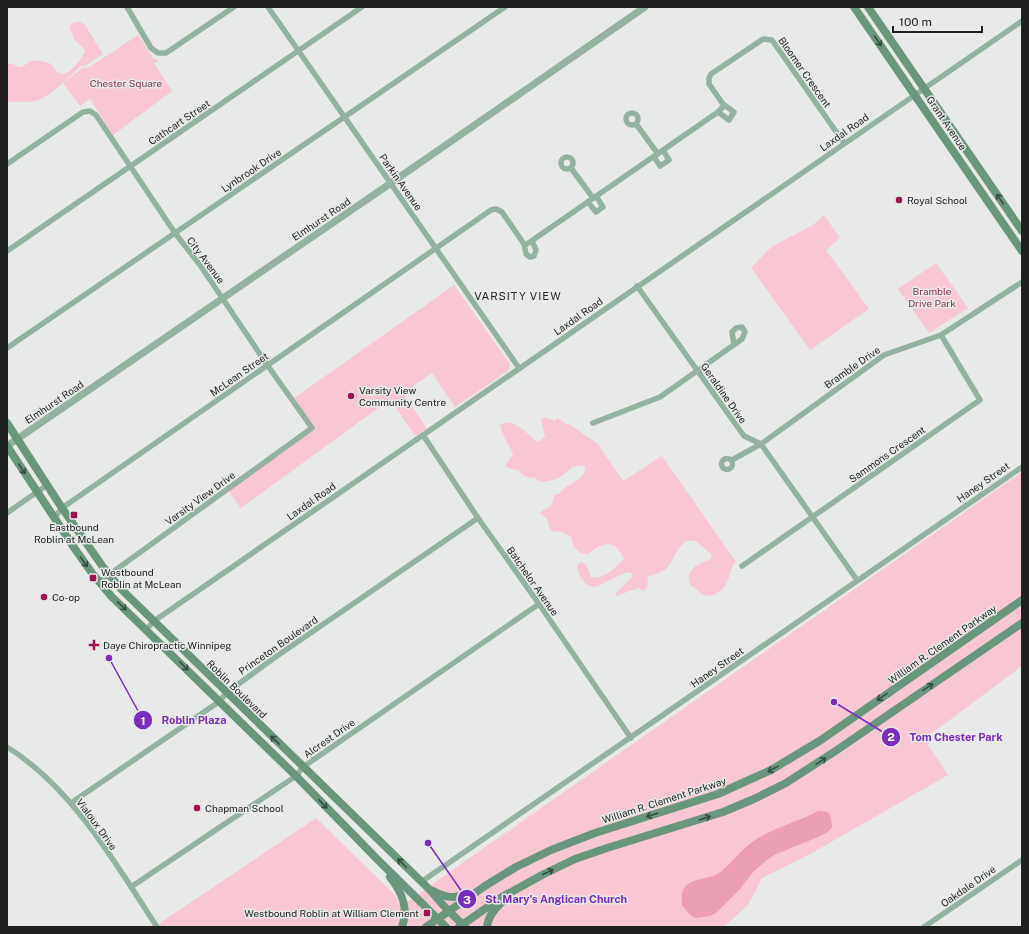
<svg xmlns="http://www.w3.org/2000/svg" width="1029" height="934" viewBox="0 0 1029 934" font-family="'Public Sans',sans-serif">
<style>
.green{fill:#f8c7d3}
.water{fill:#ec9eb3}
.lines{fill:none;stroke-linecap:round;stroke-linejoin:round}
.minor{stroke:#93b2a0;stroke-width:5.5}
.tertiary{stroke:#93b2a0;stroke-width:7}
.secondary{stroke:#68977c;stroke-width:8}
.oneway{stroke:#394a40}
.poi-dot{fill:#a30f51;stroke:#e7eae8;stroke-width:1.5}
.labels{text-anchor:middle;stroke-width:3;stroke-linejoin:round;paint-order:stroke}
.street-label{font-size:10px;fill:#1f2020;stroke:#e7eae8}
.park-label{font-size:10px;fill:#8c3351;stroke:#e7eae8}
.poi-label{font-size:10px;fill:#1f2020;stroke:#e7eae8;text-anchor:start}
.neighbourhood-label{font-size:11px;letter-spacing:1px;fill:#1f2020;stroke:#e7eae8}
.leader{fill:none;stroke:#7b2cbf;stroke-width:1.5}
.callout-dot{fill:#7b2cbf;stroke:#e7eae8;stroke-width:1.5}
.mark-label{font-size:12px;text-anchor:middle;font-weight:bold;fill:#fff}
.callout-label{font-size:11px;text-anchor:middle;font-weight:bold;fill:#7b2cbf;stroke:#e7eae8;stroke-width:3;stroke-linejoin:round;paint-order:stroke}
</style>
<rect width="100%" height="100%" fill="#e7eae8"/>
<!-- green -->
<g class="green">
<path d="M75,22H80L85,25L103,54L86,65L81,66C71,75 48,99 35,101C25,103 16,101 7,102V64C13,62 17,68 22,67C25,66 26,63 29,62C33,60 41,61 45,62C53,63 53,69 59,73C68,78 83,58 85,50L74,39L70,28L71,24Z"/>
<polygon points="138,35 153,58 159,61 154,63 172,91 113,135 90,99 80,106 63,83 84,67 88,68"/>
<polygon points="824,215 840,238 826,250 869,309 810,350 751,268 771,247 813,225"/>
<polygon points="936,263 968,308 929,333 898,289"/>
<polygon points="454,285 510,364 508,371 455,407 432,373 414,385 414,386 404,394 427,429 415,436 392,402 388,401 241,508 229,491 314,428 293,399"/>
<path d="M545,417L555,421L556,418L559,419L566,424H569L598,444L623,481L662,456L736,562C729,569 731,574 727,582C724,589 713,599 704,595C699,593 697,588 691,586C683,570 698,564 711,559L712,555C697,542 690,531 676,553C673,558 671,563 668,567C663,572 655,574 648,577L647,588L644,591L638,588L616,596L615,594L632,577L633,574L627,572L598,586L592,587L586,584L579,575L577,566L580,562C587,562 589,571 591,577C604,580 615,568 624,559C623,554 620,552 617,548C607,539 596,548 588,554L580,553L574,547L571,537L562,532L551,531L547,519L540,513L541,511C554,505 551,508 554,495L560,493C565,484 587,480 585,467L583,465L572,467L562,476L553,480L543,482L539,481L534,477C525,480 523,473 516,470C512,468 509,469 506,466V464L513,455C510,444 502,436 500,425C512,416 529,435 537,442L545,437L541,419Z"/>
<polygon points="1022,472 1022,666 931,734 928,745 948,775 805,857 762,878 748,905 724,927 159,927 160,923 316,818 394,894 401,906"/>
</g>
<!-- water -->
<path class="water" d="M818,811H822L828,812L831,817L832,827L828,832L818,837L774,855L767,860L754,871L740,889L716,913L710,916L696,918L690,915L682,905C678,874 704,883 719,873C731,864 739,852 751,843C771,828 796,823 818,811Z"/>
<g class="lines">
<!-- minor -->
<g class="minor">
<polyline points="127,7 151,48 158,53 166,53 234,7"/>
<polyline points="268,7 519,368"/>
<polyline points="718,112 729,120 734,112 723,104"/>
<circle cx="632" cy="119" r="6"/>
<polyline points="636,124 658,154"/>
<circle cx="567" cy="163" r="6"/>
<polyline points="654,157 660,166 669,160 663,150"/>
<polyline points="7,164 83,112 90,111 96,115 175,233 200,265 268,366 312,428 99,582"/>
<polyline points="571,168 593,198"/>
<polyline points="588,202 596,212 603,207 596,196"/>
<polyline points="524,244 526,254 530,257 534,256 536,250 532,241"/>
<polyline points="7,251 362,7"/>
<polyline points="637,286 744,436 761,444 857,580"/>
<polyline points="7,348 505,7"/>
<polyline points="593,423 660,397 697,371 742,339 745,332 742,327 736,328 732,332 734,345"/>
<polyline points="423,435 478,518 539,604 631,738"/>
<circle cx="727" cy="464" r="5.5"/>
<polyline points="732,460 761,444 884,355 941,335 1022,282"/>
<polyline points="7,513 47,485"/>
<polyline points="55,517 62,508 491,210 496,209 502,212 524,244 527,244 718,112 722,108 723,104 709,84 709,78 711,74 763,39 772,40 844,143"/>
<polyline points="742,566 980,400 941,335"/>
<polyline points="146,629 157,619 1022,21"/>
<path d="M7,747C72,787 116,864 157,927"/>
<polyline points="71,803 220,701 226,693 277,656 478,518"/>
<polyline points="421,882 1022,467"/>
<polyline points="131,887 296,776 303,767 539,604"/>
<polyline points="924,927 1022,860"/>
</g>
<!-- tertiary -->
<polyline class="tertiary" points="7,446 391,183 645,7"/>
<!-- secondary -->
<g class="secondary">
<polyline points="854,7 1022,251"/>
<polyline points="868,7 1022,231"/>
<polyline points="7,423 62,508 103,567 121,589 430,890 443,905 465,927"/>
<polyline points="7,446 75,549 92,573 111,596 296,776 378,860 446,927"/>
<path d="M390,877C402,892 409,908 402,927"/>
<path d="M433,891C446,898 455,899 469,893"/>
<polyline points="426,927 485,886 516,867 551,850 595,833 718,794 771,770 821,740 1022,600"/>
<polyline points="459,927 502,897 544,874 575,859 607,848 723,812 754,799 786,783 837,750 1022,623"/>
<path d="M487,927C488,916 495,909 503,901"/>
</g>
</g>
<!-- one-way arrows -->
<defs><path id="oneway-shaft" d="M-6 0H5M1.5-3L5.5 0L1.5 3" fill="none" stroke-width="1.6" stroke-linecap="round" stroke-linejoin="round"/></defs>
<g class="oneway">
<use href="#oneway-shaft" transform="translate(878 41) rotate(55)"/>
<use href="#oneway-shaft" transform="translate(1000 199) rotate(-124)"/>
<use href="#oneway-shaft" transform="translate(22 469) rotate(57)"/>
<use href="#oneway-shaft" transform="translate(84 562) rotate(54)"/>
<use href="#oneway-shaft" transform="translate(122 606) rotate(44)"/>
<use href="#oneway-shaft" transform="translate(184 666) rotate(45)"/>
<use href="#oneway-shaft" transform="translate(928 687) rotate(-35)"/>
<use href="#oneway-shaft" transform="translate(882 697) rotate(145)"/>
<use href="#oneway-shaft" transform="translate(275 740) rotate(-136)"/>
<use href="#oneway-shaft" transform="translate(821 761) rotate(-34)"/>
<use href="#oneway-shaft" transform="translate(773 769) rotate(151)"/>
<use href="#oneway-shaft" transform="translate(323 804) rotate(46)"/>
<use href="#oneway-shaft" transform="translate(652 815) rotate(163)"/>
<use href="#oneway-shaft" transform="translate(705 818) rotate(-19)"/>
<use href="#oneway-shaft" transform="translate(402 863) rotate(-135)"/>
<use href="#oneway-shaft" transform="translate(548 872) rotate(-25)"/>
</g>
<!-- markers -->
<g class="poi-dot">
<circle cx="899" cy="200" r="4"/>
<circle cx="351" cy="396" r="4"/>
<rect x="70" y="511" width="8" height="8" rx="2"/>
<rect x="89" y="574" width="8" height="8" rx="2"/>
<circle cx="44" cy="597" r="4"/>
<path d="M92 639h4v4h4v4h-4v4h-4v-4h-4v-4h4z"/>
<circle cx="197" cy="808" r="4"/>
<rect x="423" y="909" width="8" height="8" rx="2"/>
</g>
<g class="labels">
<!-- street labels -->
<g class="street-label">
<text transform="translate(805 72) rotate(55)" y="4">Bloomer Crescent</text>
<text transform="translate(179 122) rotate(-34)" y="4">Cathcart Street</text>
<text transform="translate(947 123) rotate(56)" y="4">Grant Avenue</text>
<text transform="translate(844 132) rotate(-35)" y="4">Laxdal Road</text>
<text transform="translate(251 170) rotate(-34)" y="4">Lynbrook Drive</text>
<text transform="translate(401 182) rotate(55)" y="4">Parkin Avenue</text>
<text transform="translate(321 219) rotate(-34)" y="4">Elmhurst Road</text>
<text transform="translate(206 260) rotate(53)" y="4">City Avenue</text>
<text transform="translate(578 316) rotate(-35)" y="4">Laxdal Road</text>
<text transform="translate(852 367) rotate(-35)" y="4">Bramble Drive</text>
<text transform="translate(239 374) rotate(-35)" y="4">McLean Street</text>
<text transform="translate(724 393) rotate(55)" y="4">Geraldine Drive</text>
<text transform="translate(54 402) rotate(-34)" y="4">Elmhurst Road</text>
<text transform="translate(887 454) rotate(-35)" y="4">Sammons Crescent</text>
<text transform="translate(983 482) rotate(-35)" y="4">Haney Street</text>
<text transform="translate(200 498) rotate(-36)" y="4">Varsity View Drive</text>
<text transform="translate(311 501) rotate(-35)" y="4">Laxdal Road</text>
<text transform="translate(533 581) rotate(55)" y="4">Batchelor Avenue</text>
<text transform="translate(942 644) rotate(-35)" y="4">William R. Clement Parkway</text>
<text transform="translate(278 645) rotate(-35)" y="4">Princeton Boulevard</text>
<text transform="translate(717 667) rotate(-35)" y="4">Haney Street</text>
<text transform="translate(237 689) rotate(44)" y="4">Roblin Boulevard</text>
<text transform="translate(329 738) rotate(-35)" y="4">Alcrest Drive</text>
<text transform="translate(664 800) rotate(-18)" y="4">William R. Clement Parkway</text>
<text transform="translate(97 824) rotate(54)" y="4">Vialoux Drive</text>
<text transform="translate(968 886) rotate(-35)" y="4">Oakdale Drive</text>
</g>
<!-- park labels -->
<g class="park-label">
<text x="126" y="87">Chester Square</text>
<text x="932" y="295">Bramble<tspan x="932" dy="12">Drive Park</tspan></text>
</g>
<!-- poi labels -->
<g class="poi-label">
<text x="907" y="204">Royal School</text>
<text x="359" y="394">Varsity View<tspan x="359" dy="12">Community Centre</tspan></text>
<text x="74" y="531" text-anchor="middle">Eastbound<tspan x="74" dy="12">Roblin at McLean</tspan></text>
<text x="101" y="576">Westbound<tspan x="101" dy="12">Roblin at McLean</tspan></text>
<text x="52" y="601">Co-op</text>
<text x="103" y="649">Daye Chiropractic Winnipeg</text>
<text x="205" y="812">Chapman School</text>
<text x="419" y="917" text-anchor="end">Westbound Roblin at William Clement</text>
</g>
<!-- neighbourhood labels -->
<g class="neighbourhood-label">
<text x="518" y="300">VARSITY VIEW</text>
</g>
</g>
<!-- callouts -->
<path class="leader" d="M109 658L143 720M834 702L891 737M428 843L467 899"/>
<g class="callout-dot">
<circle cx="109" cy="658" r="4"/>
<circle cx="834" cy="702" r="4"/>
<circle cx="428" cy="843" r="4"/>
<circle cx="143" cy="720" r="10"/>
<circle cx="891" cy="737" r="10"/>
<circle cx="467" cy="899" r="10"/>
</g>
<g class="mark-label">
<text x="143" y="725">1</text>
<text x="891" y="741">2</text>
<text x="467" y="904">3</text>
</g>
<g class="callout-label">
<text x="194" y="724">Roblin Plaza</text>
<text x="956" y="741">Tom Chester Park</text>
<text x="556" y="903">St. Mary's Anglican Church</text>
</g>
<!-- border -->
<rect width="1029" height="934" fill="none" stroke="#1f2020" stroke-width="16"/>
<!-- scale -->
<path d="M893 26v6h89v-6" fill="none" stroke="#1f2020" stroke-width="2"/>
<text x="899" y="26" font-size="12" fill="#1f2020" stroke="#e7eae8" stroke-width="3" paint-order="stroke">100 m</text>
</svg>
